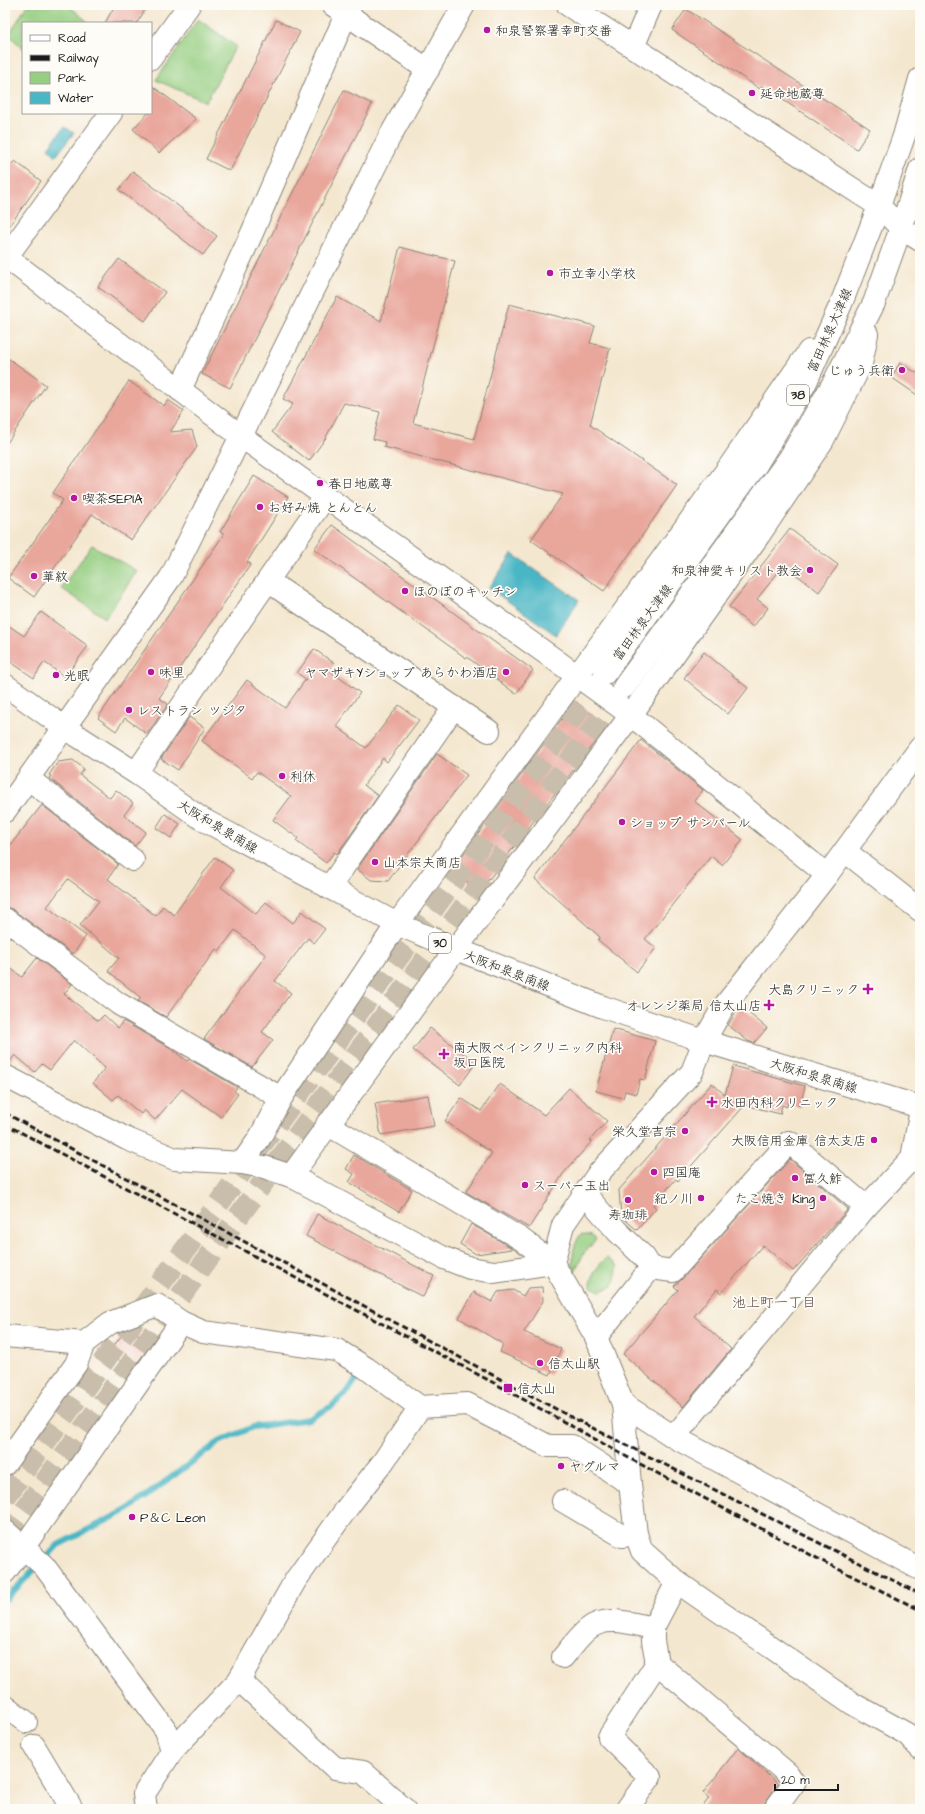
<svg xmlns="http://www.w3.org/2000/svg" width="925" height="1814" viewBox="0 0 925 1814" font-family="'Architects Daughter','Klee One',sans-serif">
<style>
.green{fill:#96ce82;stroke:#59754f}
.water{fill:#49b6c5;stroke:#326970}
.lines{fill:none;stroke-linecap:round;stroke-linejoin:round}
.stream{stroke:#49b6c5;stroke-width:6}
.building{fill:#e9a69b}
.major-tunnel{stroke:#c9beab;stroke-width:22;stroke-dasharray:22 11;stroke-linecap:butt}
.minor-casing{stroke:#888276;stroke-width:24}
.major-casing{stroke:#888276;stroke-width:24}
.minor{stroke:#fff;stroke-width:22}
.major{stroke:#fff;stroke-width:22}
.rail{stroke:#1c1c1c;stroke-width:3;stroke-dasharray:6 3;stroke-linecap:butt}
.poi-dot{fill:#b5179e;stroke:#fdfcf7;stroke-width:1.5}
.labels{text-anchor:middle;stroke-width:3.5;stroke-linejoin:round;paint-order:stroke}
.shield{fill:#fdfcf7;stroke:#605f5e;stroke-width:1}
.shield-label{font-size:12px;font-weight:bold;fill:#1c1c1c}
.poi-label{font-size:13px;fill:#1c1c1c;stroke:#fdfcf7;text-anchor:start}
.street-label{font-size:13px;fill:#1c1c1c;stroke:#fdfcf7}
.neighbourhood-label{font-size:14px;fill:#644c48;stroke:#fdfcf7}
</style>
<rect width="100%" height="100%" fill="#fdfcf7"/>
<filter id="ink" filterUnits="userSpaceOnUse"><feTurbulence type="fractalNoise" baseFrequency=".025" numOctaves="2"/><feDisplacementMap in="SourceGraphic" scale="8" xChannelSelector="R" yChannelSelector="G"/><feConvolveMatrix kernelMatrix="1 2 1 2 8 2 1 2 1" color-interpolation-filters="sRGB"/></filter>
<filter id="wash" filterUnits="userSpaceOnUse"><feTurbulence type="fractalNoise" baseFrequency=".012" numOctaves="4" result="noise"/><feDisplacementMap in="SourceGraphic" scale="16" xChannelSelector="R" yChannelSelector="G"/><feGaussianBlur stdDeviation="0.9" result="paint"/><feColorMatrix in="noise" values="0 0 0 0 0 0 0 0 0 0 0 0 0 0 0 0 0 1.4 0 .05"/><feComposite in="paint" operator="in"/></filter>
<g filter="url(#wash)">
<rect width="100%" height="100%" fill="#f4e7cf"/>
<!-- green -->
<g class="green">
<polygon points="27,5 68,5 88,22 87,23 23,23 23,49 9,35"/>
<polygon points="198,19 236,46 206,102 156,80"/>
<polygon points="92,545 137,571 105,618 61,588"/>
<path d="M581,1234L592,1236L596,1240L584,1253L573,1275C573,1259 571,1247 581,1234Z"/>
<path d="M607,1258L618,1266L613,1286L600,1291L591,1287C591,1275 597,1266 607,1258Z"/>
</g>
<!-- water -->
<g class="water">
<polygon points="64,127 74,133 56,156 48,148"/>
<polygon points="512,554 579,600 556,635 489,588"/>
</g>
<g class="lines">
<!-- stream -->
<g class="stream">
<polyline points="46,1558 58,1545 127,1510 219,1442 253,1427 309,1419 332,1406 348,1391 360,1374"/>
<polyline points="5,1600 34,1570"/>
</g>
</g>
<g id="blocks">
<!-- building -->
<g class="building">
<polygon points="115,5 148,5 137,23 105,23"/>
<polygon points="686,9 870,129 857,149 762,86 760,89 672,30"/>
<polygon points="276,20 300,32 230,171 206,159"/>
<polygon points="151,85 196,119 159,153 133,129 148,113 151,113"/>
<polygon points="344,90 372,104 230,388 202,374"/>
<polygon points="15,161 41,181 5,232 5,170"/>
<polygon points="133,171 217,236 203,255 119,190"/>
<polygon points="400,247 455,261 413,423 474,439 509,304 595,326 590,343 610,348 590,425 677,485 604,591 531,540 563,494 384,447 385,442 373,439 380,412 344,403 325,439 309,461 272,432 293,404 283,399 337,297 381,321"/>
<polygon points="119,259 165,292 145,321 98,287"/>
<polygon points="5,356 46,385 5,446"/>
<polygon points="900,363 920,375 920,397 891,377"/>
<polygon points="129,381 164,406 168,400 184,411 170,432 192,430 197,447 131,540 92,514 34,597 8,578 63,500 53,493"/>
<polygon points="254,476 288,497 247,562 251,564 159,698 168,704 147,734 125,718 116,731 98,718 224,534 220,532"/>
<polygon points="332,525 533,670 516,694 467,657 466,658 314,549"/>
<polygon points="790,529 838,565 819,592 784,565 757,599 768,608 753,627 729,607"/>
<polygon points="41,612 88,646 65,677 44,662 34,678 5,658 5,623 24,636"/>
<polygon points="314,649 334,663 329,670 360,693 336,726 366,748 399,705 419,720 387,762 383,758 364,785 378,796 337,854 334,852 326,863 296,841 298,838 273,820 291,796 257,772 252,778 202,741 247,680 285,708 306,679 297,673"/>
<polygon points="704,652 748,688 728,714 684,678"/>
<polygon points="575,701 607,726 480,891 452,870"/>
<polygon points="189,717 205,728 178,770 161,759"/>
<polygon points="641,740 703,790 694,801 743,840 722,865 711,856 645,939 656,948 637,972 598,940 600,937 535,879"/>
<polygon points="437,754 467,775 388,881 371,880 357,869"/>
<polygon points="73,760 84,769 80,775 110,798 116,790 133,803 124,815 146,832 135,846 49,778 51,776 49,775 58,762"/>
<polygon points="42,805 118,864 108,879 156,916 163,906 174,915 215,857 233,870 221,887 256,914 266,902 293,923 302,911 325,929 314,943 308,938 275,981 291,993 262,1032 273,1040 252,1067 204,1039 266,955 235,930 219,951 216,949 166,1017 138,1001 141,998 108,971 119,958 80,925 99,901 68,879 47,907 86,936 73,954 12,909 5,907 5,852"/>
<polygon points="165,814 180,824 171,838 156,828"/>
<polygon points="37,958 72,984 64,994 98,1021 104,1015 118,1028 123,1021 170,1048 187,1061 189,1059 237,1087 234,1091 238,1094 221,1117 182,1089 155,1120 144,1110 141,1114 118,1095 113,1100 93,1083 105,1068 74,1040 50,1070 42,1064 35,1072 15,1055 8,1064 5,1064 5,964 22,977"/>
<polygon points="740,1006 767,1028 754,1043 748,1041 728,1025"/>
<polygon points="430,1028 476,1063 460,1085 413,1050"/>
<polygon points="613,1029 655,1041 645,1080 640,1079 636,1094 625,1091 623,1098 596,1091"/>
<polygon points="733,1066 805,1086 800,1106 788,1102 787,1107 782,1105 780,1114 745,1105 678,1181 676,1179 653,1205 656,1208 637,1230 621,1216 619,1190 712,1083 725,1095"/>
<polygon points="500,1084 544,1115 569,1088 607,1121 590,1140 592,1141 563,1174 529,1228 466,1192 492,1153 445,1121 461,1098 481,1111"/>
<polygon points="428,1095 434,1126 381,1135 375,1104"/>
<polygon points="354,1155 412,1190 399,1212 349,1182 354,1174 346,1169"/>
<polygon points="790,1159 848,1209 793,1271 763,1245 721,1293 717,1289 694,1316 731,1349 683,1407 623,1354 678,1290 674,1286 682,1279"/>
<polygon points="317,1214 434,1276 423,1297 306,1236"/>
<polygon points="471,1224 512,1248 512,1249 476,1254 460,1244"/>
<polygon points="542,1287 543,1301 524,1332 561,1349 550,1375 500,1352 503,1344 459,1318 474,1292 492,1302 498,1292 513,1290 523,1296 528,1288"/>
<polygon points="131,1329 151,1344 132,1370 109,1352 125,1331"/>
<polygon points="738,1748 778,1784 765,1802 762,1809 701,1809 709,1798 703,1793"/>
</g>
</g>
</g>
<g filter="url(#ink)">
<use href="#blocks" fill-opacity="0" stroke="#888276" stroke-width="1"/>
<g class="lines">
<!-- major-tunnel -->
<g class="major-tunnel">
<polyline points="5,1497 605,673"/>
<polyline points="5,1537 624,687"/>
</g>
<!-- minor casing -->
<g class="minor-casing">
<g id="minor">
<polyline points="333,5 428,70"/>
<polyline points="568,5 879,206 901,228 920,240"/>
<polyline points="633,47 651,5"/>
<polyline points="151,58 189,5"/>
<polyline points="5,256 242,437 554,659 631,715 827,875"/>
<polyline points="5,259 111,113"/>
<polyline points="180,390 252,233 350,5"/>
<polyline points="268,581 489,731"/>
<polyline points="920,748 827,875 722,1009 704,1041 692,1072 598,1174 563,1225 553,1263 596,1337 623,1404 674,1437 920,1569"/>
<polyline points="136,773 325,497"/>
<polyline points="29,779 133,860"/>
<polyline points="5,811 171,577 389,138 464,5"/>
<polyline points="845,851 920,910"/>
<polyline points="329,888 454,707"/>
<polyline points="5,919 119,1004 281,1098"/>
<polyline points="5,1076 127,1139 175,1159 242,1163 264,1167 291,1176 444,1258 470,1268 494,1272 553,1263"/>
<polyline points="327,1124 521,1239 553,1263"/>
<polyline points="242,1163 259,1139 281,1098 397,924 577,676"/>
<polyline points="291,1176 456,949 631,715"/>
<polyline points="585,1194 617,1231 644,1257 651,1268 596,1337"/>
<polyline points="651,1268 673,1271 789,1142 866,1207"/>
<polyline points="5,1336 84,1343 110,1323 157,1305 181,1322 203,1332 337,1350 366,1368 420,1407 467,1404 548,1446 572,1446 630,1484"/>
<polyline points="623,1404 630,1484 636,1534 642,1551 677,1582 853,1704 907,1734 920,1748"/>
<polyline points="674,1437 866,1207 912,1158 920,1115"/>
<polyline points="5,1464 76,1364 84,1343"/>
<polyline points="563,1501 622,1536 636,1534"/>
<polyline points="5,1531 44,1566 166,1730 172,1751"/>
<polyline points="23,1548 181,1322"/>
<polyline points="677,1582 653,1628 653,1641 657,1663 788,1774 794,1783 775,1809"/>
<path d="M563,1657C571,1648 578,1637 588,1629C606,1614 633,1624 653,1628"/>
<polyline points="239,1680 335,1768 363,1772 404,1809"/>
<polyline points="5,1706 26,1722"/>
<polyline points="34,1746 72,1809"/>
<polyline points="146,1809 144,1794 172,1751 239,1680 295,1581 350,1504 383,1462 420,1407"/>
<polyline points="627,1809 650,1777 609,1737 657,1663"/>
</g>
</g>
<!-- major casing -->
<g class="major-casing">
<g id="major">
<polyline points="605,673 756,465 805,384 841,304 879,206 904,136 920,79"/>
<polyline points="577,676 729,467 809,351"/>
<polyline points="5,685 65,728 136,773 202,819 397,924 456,949 603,1007 704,1041 920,1107"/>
<polyline points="624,687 789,459 834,382 874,303 901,228 920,169"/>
<polyline points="631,715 759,535 823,440 861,364 867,334"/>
<polyline points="5,1572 23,1548"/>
</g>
</g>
<!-- minor -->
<use href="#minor" class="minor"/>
<!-- major -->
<use href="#major" class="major"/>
<!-- rail -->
<g class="rail">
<polyline points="5,1113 569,1416 920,1594"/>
<polyline points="5,1124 494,1383 627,1457 826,1563 920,1610"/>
</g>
</g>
</g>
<!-- markers -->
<g class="poi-dot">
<circle cx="487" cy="30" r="4"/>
<circle cx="752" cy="93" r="4"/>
<circle cx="550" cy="273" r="4"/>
<circle cx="902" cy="370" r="4"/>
<circle cx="320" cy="483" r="4"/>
<circle cx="74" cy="498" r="4"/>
<circle cx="260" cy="507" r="4"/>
<circle cx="810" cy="570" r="4"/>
<circle cx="34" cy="576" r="4"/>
<circle cx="405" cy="591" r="4"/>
<circle cx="151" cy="672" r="4"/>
<circle cx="506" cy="672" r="4"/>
<circle cx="56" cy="675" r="4"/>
<circle cx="129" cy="710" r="4"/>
<circle cx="282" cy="776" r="4"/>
<circle cx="622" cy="822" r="4"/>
<circle cx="375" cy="862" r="4"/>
<path d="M866 983h4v4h4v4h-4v4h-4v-4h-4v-4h4z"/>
<path d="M767 999h4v4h4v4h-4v4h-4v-4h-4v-4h4z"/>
<path d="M442 1048h4v4h4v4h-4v4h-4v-4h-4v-4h4z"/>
<path d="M710 1096h4v4h4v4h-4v4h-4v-4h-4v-4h4z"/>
<circle cx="685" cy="1131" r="4"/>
<circle cx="874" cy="1140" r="4"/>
<circle cx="654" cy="1172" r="4"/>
<circle cx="795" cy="1178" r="4"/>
<circle cx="525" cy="1185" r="4"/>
<circle cx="701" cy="1198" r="4"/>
<circle cx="823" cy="1198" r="4"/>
<circle cx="628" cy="1200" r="4"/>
<circle cx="540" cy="1363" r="4"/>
<rect x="503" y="1383" width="10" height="10" rx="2"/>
<circle cx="561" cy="1466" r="4"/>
<circle cx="132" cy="1517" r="4"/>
</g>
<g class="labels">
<!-- shield labels -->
<g class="shield">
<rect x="787" y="385" width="22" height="20" rx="3"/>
<rect x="429" y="933" width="22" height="20" rx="3"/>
</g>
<g class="shield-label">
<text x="798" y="399">38</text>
<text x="440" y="947">30</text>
</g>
<!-- poi labels -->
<g class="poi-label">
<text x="495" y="35">和泉警察署幸町交番</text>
<text x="760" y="98">延命地蔵尊</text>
<text x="558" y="278">市立幸小学校</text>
<text x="894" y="375" text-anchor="end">じゅう兵衛</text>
<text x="328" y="488">春日地蔵尊</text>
<text x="82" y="503">喫茶SEPIA</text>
<text x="268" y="512">お好み焼 とんとん</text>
<text x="802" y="575" text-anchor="end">和泉神愛キリスト教会</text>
<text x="42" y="581">華紋</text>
<text x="413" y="596">ほのぼのキッチン</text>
<text x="159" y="677">味里</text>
<text x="498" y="677" text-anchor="end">ヤマザキYショップ あらかわ酒店</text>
<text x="64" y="680">光眠</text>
<text x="137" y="715">レストラン ツジタ</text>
<text x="290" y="781">利休</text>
<text x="630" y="827">ショップ サンパール</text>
<text x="383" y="867">山本宗夫商店</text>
<text x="859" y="994" text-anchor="end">大島クリニック</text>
<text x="761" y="1010" text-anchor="end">オレンジ薬局 信太山店</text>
<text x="453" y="1052">南大阪ペインクリニック内科<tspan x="453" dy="15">坂口医院</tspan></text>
<text x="721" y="1107">水田内科クリニック</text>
<text x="677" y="1136" text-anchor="end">栄久堂吉宗</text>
<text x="866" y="1145" text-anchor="end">大阪信用金庫 信太支店</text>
<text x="662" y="1177">四国庵</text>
<text x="803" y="1183">冨久鮓</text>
<text x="533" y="1190">スーパー玉出</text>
<text x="693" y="1203" text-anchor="end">紀ノ川</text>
<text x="815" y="1203" text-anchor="end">たこ焼き King</text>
<text x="628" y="1219" text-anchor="middle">寿珈琲</text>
<text x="548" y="1368">信太山駅</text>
<text x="517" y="1393">信太山</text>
<text x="569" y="1471">ヤグルマ</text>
<text x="140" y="1522">P＆C Leon</text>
</g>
<!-- street labels -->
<g class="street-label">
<text transform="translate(829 330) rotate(-66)" y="5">富田林泉大津線</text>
<text transform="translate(642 622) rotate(-54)" y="5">富田林泉大津線</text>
<text transform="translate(218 826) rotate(31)" y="5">大阪和泉泉南線</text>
<text transform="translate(507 970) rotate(21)" y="5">大阪和泉泉南線</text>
<text transform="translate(814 1075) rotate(17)" y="5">大阪和泉泉南線</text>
</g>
<!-- neighbourhood labels -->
<g class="neighbourhood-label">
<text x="774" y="1307">池上町一丁目</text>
</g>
</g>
<!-- margin -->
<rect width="925" height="1814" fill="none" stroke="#fdfcf7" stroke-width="20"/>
<!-- legend -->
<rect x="22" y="22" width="130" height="92" fill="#fdfcf7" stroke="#a3a29f"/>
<rect x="30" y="35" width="20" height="6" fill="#ffffff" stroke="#a3a29f"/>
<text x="58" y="42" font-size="12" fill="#1c1c1c">Road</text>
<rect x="30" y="55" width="20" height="6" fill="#1c1c1c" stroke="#a3a29f"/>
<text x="58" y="62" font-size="12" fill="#1c1c1c">Railway</text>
<rect x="30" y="72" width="20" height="12" fill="#96ce82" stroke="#a3a29f"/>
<text x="58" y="82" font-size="12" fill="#1c1c1c">Park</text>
<rect x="30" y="92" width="20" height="12" fill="#49b6c5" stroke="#a3a29f"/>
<text x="58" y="102" font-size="12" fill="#1c1c1c">Water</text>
<!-- scale -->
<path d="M775 1784v6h63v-6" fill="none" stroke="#1c1c1c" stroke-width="2"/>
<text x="781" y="1784" font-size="12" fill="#1c1c1c" stroke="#fdfcf7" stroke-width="3" paint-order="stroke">20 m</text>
</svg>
